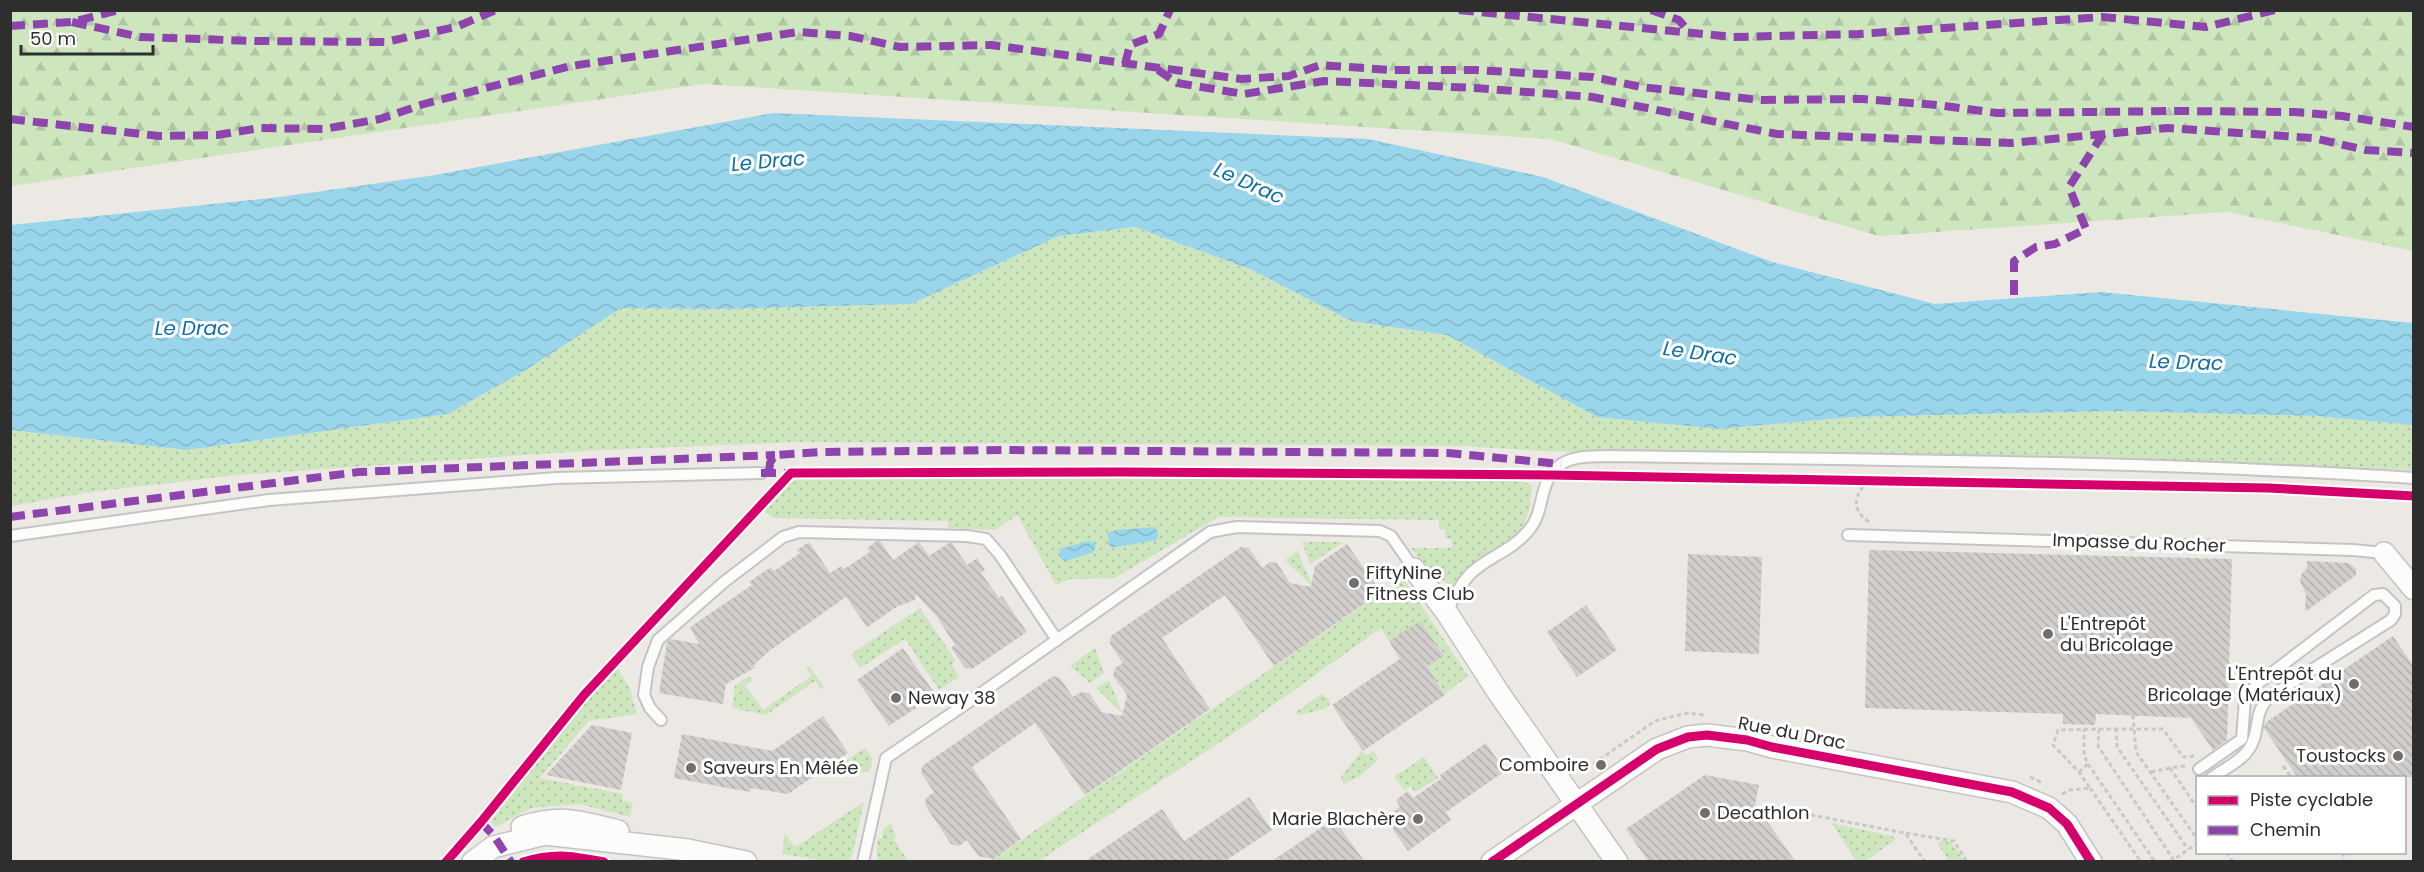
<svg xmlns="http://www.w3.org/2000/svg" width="2424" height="872" viewBox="0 0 2424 872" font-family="Poppins,sans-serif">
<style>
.green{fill:url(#green-dots)}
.forest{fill:url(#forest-firs)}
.water{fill:url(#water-waves)}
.building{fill:url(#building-back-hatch)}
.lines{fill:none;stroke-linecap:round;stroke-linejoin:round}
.lane-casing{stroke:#c5c4c5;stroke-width:14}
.street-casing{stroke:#c5c4c5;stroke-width:24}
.path{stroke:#c9c9c8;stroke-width:3;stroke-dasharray:4.5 3;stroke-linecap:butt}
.lane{stroke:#fcfcfb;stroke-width:10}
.street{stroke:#fcfcfb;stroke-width:21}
.quiet{stroke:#8e44ad;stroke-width:8;stroke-dasharray:15 8;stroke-linecap:butt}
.cycleway-casing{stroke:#fff;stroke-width:13}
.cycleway{stroke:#d6006c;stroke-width:9}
.poi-dot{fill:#706f6e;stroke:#fff;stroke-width:2}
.labels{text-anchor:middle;stroke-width:6;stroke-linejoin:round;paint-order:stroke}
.street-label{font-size:18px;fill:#2e2e2e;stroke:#fff}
.poi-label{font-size:18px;fill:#2e2e2e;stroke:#fff;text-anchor:start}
.water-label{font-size:20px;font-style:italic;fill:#0d6fa3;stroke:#fff}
</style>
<defs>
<pattern id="green-dots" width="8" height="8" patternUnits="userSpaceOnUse" patternTransform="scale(1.5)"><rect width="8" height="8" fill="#cee6be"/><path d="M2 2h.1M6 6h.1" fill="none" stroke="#b1c6a4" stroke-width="1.8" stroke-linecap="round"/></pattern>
<pattern id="forest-firs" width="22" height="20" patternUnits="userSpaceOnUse" patternTransform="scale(1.5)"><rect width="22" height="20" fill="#cee6be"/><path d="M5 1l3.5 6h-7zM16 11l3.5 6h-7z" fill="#b1c6a4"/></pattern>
<pattern id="water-waves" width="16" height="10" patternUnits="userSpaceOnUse" patternTransform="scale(1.5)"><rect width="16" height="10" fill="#99d6ec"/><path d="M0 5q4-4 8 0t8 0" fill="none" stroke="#84b8cb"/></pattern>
<pattern id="building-back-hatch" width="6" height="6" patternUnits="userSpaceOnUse" patternTransform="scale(1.5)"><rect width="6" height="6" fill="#d1cecb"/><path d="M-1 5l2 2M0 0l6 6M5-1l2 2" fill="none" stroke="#b4b1af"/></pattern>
</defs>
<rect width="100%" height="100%" fill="#ece8e4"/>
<!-- green -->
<g class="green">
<polygon points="1135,227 1250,269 1351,321 1447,335 1597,417 1719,429 1853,417 2114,411 2316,416 2414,425 2413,470 2111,459 1541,451 1462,446 799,442 600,450 237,475 92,492 11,506 11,430 186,450 448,414 529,368 621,308 723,309 911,304 1059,236"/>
<path d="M857,476L1515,479L1532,485L1530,508L1523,527L1499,550L1471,566L1453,585C1434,581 1423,562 1411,548H1452V539L1445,538V530L1439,529V520L1218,517L1115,578L1070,579L1056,585L1017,515L996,530L948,528V521L773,518L764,511L788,481L806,478Z"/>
<polygon points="1302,542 1344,542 1310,564"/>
<polygon points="1297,551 1314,588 1285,560"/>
<polygon points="1403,578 1468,676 1445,694 1427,666 1444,655 1420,621 1389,641 1381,628 1237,731 1039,861 989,862"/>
<polygon points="920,608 956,661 952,664 959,677 939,690 905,639 860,668 851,654"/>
<polygon points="1095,648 1104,673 1090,683 1070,666"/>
<polygon points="616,665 630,689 637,714 589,721 540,778 623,794 622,801 633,803 630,817 579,804 531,808 495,827 491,821 546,747"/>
<polygon points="809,666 824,687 822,690 815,681 766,715 732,708 735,685 750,676 753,680 745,686 763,710 811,676 806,667"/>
<polygon points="1109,680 1123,714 1096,688"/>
<polygon points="1322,694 1329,699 1330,704 1325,709 1298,715 1296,712"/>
<polygon points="865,748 872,758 871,769 863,773 849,771 843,762"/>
<polygon points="1361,751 1366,755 1374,751 1378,760 1359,777 1343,784 1341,777"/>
<polygon points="1424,757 1438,778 1415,792 1410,786 1405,790 1394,777"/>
<polygon points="864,802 852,856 849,861 826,861 782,854 785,833 792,844 797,846"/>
<polygon points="891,823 896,837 893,838 908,861 877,861 877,839 882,839 883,829"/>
<polygon points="1832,823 1892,836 1896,839 1866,861 1856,861"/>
<polygon points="1942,841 1951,842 1964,861 1949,861 1937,843"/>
</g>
<!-- forest -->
<polygon class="forest" points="10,11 2413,11 2413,251 2228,212 1879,236 1550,139 703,84 11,186"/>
<!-- water -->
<g class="water">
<polygon points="773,113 1368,139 1543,177 1772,262 1935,304 2101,292 2413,323 2413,425 2316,416 2114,411 1853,417 1719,429 1597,417 1447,335 1351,321 1250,269 1135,227 1059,236 911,304 723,309 621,308 529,368 448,414 186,450 11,430 11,225 280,197 429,176"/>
<polygon points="1155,527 1158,532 1157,540 1116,547 1110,547 1107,533 1116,530"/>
<polygon points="1089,541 1096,544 1094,552 1066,561 1060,558 1059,549"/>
</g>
<!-- building -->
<g class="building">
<polygon points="877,541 880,541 893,560 919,542 929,556 949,543 952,543 967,565 977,558 985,570 981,573 999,598 1002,596 1027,632 972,669 965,668 951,648 955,645 937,617 916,594 915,600 898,606 867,627 846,597 769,651 753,666 754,668 726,684 723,704 659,693 667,642 670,639 699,644 690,627 752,585 749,582 771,567 774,571 800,553 797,550 809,542 830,573 841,566 844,569 870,552 867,548"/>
<polygon points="1347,544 1381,592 1274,666 1225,595 1162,638 1210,709 1085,795 1035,723 972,767 1021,839 993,859 978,856 967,840 959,846 951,844 925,805 926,798 934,792 921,773 922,766 1053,676 1060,678 1073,697 1081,692 1089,693 1102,712 1122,716 1127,695 1113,676 1115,668 1123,663 1110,644 1111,636 1241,547 1249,548 1262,568 1270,562 1277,563 1290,583 1311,587 1315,566"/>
<polygon points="1869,550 2232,559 2227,740 2213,750 2191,718 2096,714 2095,725 2063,724 2063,714 1865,708"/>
<polygon points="1688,554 1762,557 1759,654 1685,651"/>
<polygon points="2307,561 2349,563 2356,569 2356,575 2305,612 2306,594 2300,581 2302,573 2307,569"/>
<polygon points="1586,605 1617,650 1577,677 1547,632"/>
<polygon points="1420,621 1444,656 1427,666 1445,695 1363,751 1332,705 1400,659 1389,641"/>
<polygon points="2393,636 2414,667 2414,777 2297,777 2264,728 2265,723"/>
<polygon points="903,648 933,691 913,704 916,708 889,726 857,680"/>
<polygon points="823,716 848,753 788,794 751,788 750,792 674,778 682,734 772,751"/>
<polygon points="592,725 632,733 621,790 546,775"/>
<polygon points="1486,743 1505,771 1446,812 1451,820 1408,851 1385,818 1400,807 1396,800 1408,791 1413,798 1442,778 1440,775"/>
<polygon points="1705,775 1759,785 1755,804 1795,861 1648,861 1626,829"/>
<polygon points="1249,797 1272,830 1225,861 1085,861 1162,809 1184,841"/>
<polygon points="1334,819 1364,861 1272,861"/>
</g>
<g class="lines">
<!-- lane casing -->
<g class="lane-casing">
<g id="lane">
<polyline points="1848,535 2353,550 2384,553"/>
<polyline points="10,536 269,500 556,478 761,473"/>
<path d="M1447,613C1453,598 1459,586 1470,574C1488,557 1513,550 1529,530C1546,510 1537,483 1560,465C1573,455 1593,457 1609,456C1877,460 2146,461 2414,478"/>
<polyline points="661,720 650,708 644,695 648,667 658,640 724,582 783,537 799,532 967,536 986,539 1000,555 1057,640"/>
<path d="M2199,769L2242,739L2245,699L2256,685L2374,595L2383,594L2395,606V614L2391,620L2269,697C2252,715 2261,732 2249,749C2242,761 2222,770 2211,778"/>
<polyline points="863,862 886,758 973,699 1210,532 1237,527 1380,531 1391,536 1414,569"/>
</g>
</g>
<!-- street casing -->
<g class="street-casing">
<g id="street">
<polyline points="2384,553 2414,589"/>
<polyline points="1414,569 1447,613 1498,692 1617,862"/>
<path d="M522,827C561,815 580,821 618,831"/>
<polyline points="473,862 493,847 545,834 688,850 746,862"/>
<polyline points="1492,862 1657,749 1688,737 1707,735 1747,740 1772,747 2012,792 2049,808 2067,824 2091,862"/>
</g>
</g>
<!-- path -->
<g class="path">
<path d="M1869,522C1851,510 1853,494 1870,480"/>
<polyline points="2133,715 2136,752 2198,840"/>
<polyline points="2116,728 2117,747 2188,849"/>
<polyline points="2099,729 2163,729 2183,757 2194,756"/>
<polyline points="2088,764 2155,862"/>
<polyline points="2185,766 2170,768 2198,809"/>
<polyline points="2283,766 2292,778"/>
<polyline points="1574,767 1583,771 1655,721 1687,713 1706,715"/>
<polyline points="2079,772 2088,764 2084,755 2084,729"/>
<polyline points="2151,772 2170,768"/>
<polyline points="2030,777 2043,783"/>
<polyline points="2090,788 2141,862"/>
<polyline points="2062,794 2070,790 2090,788 2079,772 2053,745 2058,730 2099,729 2098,746 2175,862"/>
<polyline points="1796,812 1905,833 1925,862"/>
<polyline points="1906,833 1954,841 1967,862"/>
<polyline points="2227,852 2233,862"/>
<polyline points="2343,852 2344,862"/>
<polyline points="2170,862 2198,843"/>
</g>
<!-- lane -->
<use href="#lane" class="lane"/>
<!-- street -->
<use href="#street" class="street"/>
<!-- quiet -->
<g class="quiet">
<polyline points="1459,10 1733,37 1859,34 2102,17 2206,27 2275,10"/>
<polyline points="1651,10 1679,20 1688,31"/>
<polyline points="72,22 140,37 256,41 385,42 456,27 496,10"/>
<polyline points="10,26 72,22 119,10"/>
<polyline points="1125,64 1130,45 1159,34 1170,10"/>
<polyline points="1158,70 1177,83 1244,94 1324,81 1475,88 1592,97 1777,134 2011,143 2167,128 2313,138 2366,150 2414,153"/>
<polyline points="10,119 159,136 217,135 260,128 324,129 380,119 424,104 571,66 798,32 850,36 900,47 991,45 1241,79 1289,76 1320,65 1391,70 1476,70 1593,77 1641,87 1761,100 1862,99 1937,105 1997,113 2177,111 2294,112 2342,116 2414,127"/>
<polyline points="2014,295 2014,261 2036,247 2055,244 2086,229 2069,187 2103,134"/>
<polyline points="769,472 770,463 775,455 822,452 1005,450 1448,453 1561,464"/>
<polyline points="761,473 793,473"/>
<polyline points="10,517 359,472 775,455"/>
<polyline points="481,822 494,836 511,862"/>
</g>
<!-- cycleway casing -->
<g class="cycleway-casing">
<g id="cycleway">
<polyline points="446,862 481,822 584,695 791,473 1122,472 1551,475 2268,488 2414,496"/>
<path d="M523,862C556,852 572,856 604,862"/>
<polyline points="1492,862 1657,749 1688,737 1707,735 1747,740 1772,747 2012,792 2049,808 2067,824 2091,862"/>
</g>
</g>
<!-- cycleway -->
<use href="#cycleway" class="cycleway"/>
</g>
<!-- markers -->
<g class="poi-dot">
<circle cx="1354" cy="583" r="6"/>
<circle cx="2048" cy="634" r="6"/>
<circle cx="2354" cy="684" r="6"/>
<circle cx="896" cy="698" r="6"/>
<circle cx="2398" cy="756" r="6"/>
<circle cx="1601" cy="765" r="6"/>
<circle cx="691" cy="768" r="6"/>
<circle cx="1705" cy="813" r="6"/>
<circle cx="1418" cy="819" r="6"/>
</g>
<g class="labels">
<!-- street labels -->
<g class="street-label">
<text transform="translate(2139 543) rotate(2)" y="6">Impasse du Rocher</text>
<text transform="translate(1792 733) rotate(11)" y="6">Rue du Drac</text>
</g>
<!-- poi labels -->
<g class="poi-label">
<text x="1366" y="579">FiftyNine<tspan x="1366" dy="21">Fitness Club</tspan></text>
<text x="2060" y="630">L'Entrepôt<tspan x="2060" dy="21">du Bricolage</tspan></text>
<text x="2342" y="680" text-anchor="end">L'Entrepôt du<tspan x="2342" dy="21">Bricolage (Matériaux)</tspan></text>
<text x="908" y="704">Neway 38</text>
<text x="2386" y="762" text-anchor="end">Toustocks</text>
<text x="1589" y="771" text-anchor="end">Comboire</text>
<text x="703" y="774">Saveurs En Mêlée</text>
<text x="1717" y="819">Decathlon</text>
<text x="1406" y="825" text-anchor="end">Marie Blachère</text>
</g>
<!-- water labels -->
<g class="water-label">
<text transform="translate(768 161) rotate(-5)" y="7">Le Drac</text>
<text transform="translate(1249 183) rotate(24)" y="7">Le Drac</text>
<text x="192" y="335">Le Drac</text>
<text transform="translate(1700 353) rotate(8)" y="7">Le Drac</text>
<text transform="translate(2186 362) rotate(2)" y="7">Le Drac</text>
</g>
</g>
<!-- border -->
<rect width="2424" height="872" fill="none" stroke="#2e2e2e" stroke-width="24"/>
<!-- legend -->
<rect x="2196" y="776" width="210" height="78" fill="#ffffff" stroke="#ababab" stroke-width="1.5"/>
<rect x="2208" y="796" width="30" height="9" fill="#d6006c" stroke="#ababab" stroke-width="1.5"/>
<text x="2250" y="806" font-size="18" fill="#2e2e2e">Piste cyclable</text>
<rect x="2208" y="826" width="30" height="9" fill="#8e44ad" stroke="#ababab" stroke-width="1.5"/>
<text x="2250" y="836" font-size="18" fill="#2e2e2e">Chemin</text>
<!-- scale -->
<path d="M21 45v9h132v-9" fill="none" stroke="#2e2e2e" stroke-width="3"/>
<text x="30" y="45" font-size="18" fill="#2e2e2e" stroke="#ffffff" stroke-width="4.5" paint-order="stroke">50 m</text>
</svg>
